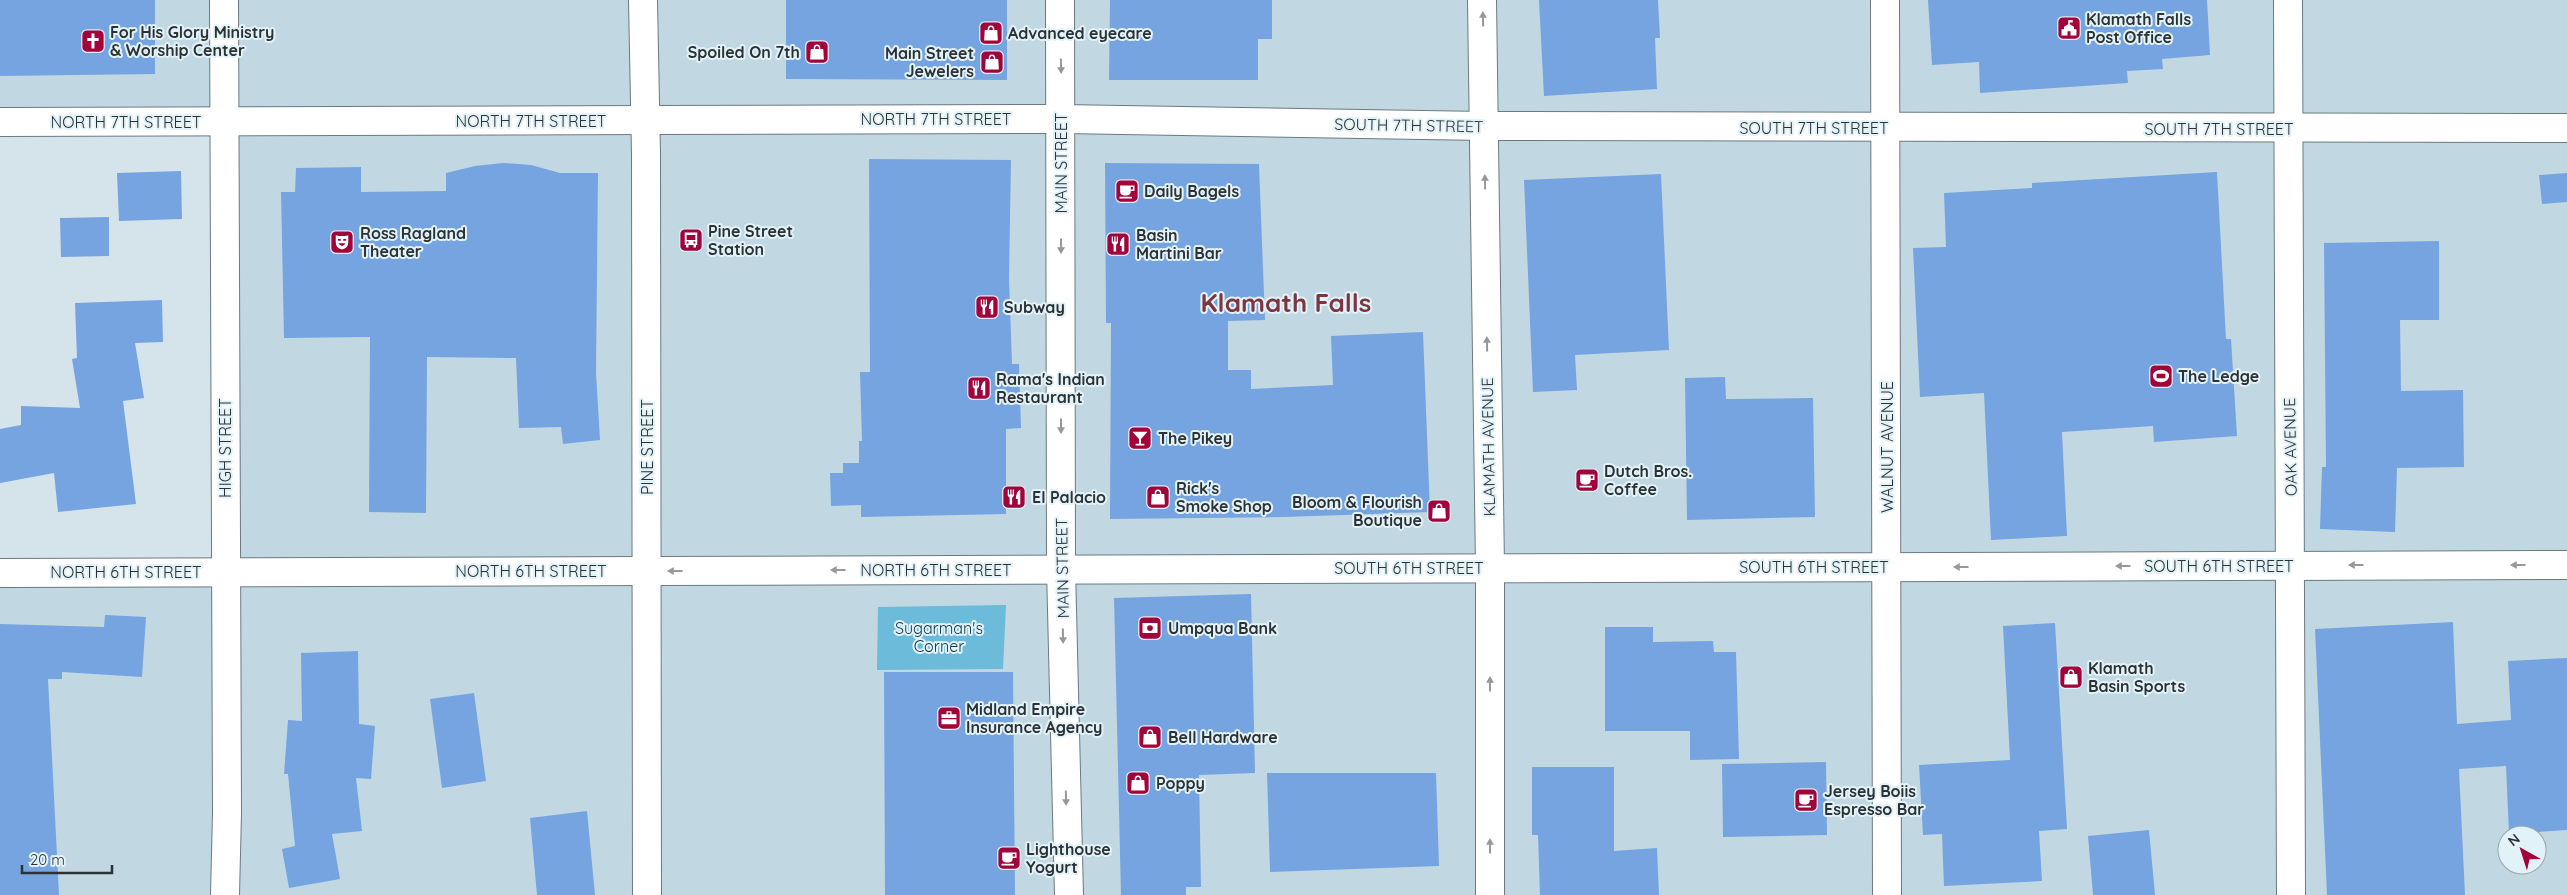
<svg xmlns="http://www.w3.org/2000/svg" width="2567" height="895" viewBox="0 0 2567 895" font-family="Quicksand,sans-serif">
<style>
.built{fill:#c1d8e2;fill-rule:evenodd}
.green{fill:#6cbbda}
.building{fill:#76a4e1}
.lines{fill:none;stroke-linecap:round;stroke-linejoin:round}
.street-casing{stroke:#6c7a80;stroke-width:30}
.secondary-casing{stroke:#6c7a80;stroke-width:30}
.street{stroke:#fff;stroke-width:28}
.secondary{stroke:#fff;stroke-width:28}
.oneway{fill:#96989a}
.labels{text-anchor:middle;stroke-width:4;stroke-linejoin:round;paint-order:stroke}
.poi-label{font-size:16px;font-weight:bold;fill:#2c3134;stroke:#e2f2f9;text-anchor:start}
.street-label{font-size:16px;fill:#2c3134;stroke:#e2f2f9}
.park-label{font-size:16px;fill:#0d3847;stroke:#e2f2f9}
.town-label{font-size:26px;font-weight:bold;fill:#7d3540;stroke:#e2f2f9}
</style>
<rect width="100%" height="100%" fill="#d5e4eb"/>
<!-- built -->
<path class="built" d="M0,0H2567V895H0V573L225,572L224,122H0ZM2507,835H2537V865H2507Z"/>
<!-- green -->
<polygon class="green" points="1006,605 1003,669 877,670 878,607"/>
<!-- building -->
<g class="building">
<polygon points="0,0 155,0 155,74 0,76"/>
<polygon points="786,0 1007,0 1007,80 786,79"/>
<polygon points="1110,0 1272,0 1272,39 1258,39 1258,80 1109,80"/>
<polygon points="1539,0 1658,0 1660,38 1655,38 1657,89 1544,96"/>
<polygon points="1928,0 2207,0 2210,55 2162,59 2163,69 2127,71 2128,83 1980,93 1979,62 1932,65"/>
<polygon points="869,159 1011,160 1009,278 1012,364 1019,364 1021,428 1006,429 1006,514 861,517 861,505 831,506 830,473 843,473 843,463 859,463 859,441 862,441 860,372 870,372"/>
<polygon points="503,163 531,165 560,173 598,173 596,373 600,440 563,444 561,427 519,428 516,358 427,357 426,513 369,512 370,337 284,338 281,192 295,192 296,168 361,167 361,192 446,191 446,173 475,166"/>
<polygon points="1105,163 1259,164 1265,320 1228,321 1228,370 1251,370 1251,389 1333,385 1331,336 1423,332 1430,512 1285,517 1110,519 1111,323 1106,323"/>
<polygon points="181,171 182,219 119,221 117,173"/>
<polygon points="2217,172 2226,339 2231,339 2237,436 2154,442 2153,426 2062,432 2067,536 1991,540 1984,393 1920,397 1913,248 1946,247 1944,193 2032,188 2032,183"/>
<polygon points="2567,173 2567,202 2542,204 2539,175"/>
<polygon points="1661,174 1669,350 1575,355 1577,390 1533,392 1524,180"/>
<polygon points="109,217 109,256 61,257 60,218"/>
<polygon points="2439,241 2439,320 2400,320 2401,391 2463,390 2464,467 2397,468 2395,532 2320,529 2322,467 2326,467 2324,243"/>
<polygon points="162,300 163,342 135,343 144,398 123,401 136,504 58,512 54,473 0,483 0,429 21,425 21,406 80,408 72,359 77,358 75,303"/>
<polygon points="1725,377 1726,399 1813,398 1815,517 1687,520 1685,378"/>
<polygon points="1251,594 1255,773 1199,775 1201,887 1186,887 1186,895 1121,895 1114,598"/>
<polygon points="105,615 146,617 142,677 62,672 62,679 48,679 59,895 0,895 0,624 104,627"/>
<polygon points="2453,622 2457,724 2511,720 2508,661 2567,658 2567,830 2509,834 2506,766 2459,769 2465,895 2327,895 2315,629"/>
<polygon points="2055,623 2067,829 2039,831 2042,881 1944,886 1942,834 1923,835 1919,765 2010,760 2003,626"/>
<polygon points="1605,627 1653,627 1653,642 1713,641 1714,652 1736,652 1739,759 1690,760 1690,731 1605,731"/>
<polygon points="358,651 359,724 375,726 371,779 356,778 362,831 332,834 340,879 289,888 282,849 295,846 288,774 284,774 288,720 302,721 301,653"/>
<polygon points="884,672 1013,672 1015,895 885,895"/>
<polygon points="474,693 486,781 442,788 430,699"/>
<polygon points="1826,762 1827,835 1723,837 1722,764"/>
<polygon points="1532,767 1614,767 1614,851 1657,848 1659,895 1540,895 1538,835 1532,835"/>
<polygon points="1267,773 1436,773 1439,866 1270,872"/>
<polygon points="587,811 595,895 537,895 530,818"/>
<polygon points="2149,830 2155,895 2093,895 2088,836"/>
</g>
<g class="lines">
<!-- street casing -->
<g class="street-casing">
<g id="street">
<polyline points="224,0 227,813 225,895"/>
<polyline points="1885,0 1887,895"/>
<polyline points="2288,0 2291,895"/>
<polyline points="0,122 646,120"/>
<polyline points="0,573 648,571"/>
</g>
</g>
<!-- secondary casing -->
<g class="secondary-casing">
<g id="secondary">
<polyline points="643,0 646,154 647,895"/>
<polyline points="1060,0 1061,569 1069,895"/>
<polyline points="1482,0 1490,568 1490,895"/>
<polyline points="646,120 1062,119 1484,126 2567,128"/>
<polyline points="648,571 2567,565"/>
</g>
</g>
<!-- street -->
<use href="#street" class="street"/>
<!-- secondary -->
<use href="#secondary" class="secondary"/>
</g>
<!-- one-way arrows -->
<defs><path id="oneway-solid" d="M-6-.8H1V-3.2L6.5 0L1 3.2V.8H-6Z" transform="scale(1.25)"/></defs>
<g class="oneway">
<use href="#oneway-solid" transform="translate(1483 19) rotate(-91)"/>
<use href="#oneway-solid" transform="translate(1061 66) rotate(89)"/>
<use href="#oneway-solid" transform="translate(1485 182) rotate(-91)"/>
<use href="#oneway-solid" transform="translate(1061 246) rotate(90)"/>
<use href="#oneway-solid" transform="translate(1487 344) rotate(-91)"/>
<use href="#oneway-solid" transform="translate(1061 426) rotate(90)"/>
<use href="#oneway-solid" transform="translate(2356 565) rotate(180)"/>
<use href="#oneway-solid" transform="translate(2518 565) rotate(-180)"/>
<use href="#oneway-solid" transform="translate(2123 566) rotate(180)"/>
<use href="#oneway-solid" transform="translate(1961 567) rotate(180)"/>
<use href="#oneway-solid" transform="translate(838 570) rotate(180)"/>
<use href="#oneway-solid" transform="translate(675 571) rotate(180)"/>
<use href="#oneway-solid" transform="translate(1063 636) rotate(89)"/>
<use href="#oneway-solid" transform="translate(1490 684) rotate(-90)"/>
<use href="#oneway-solid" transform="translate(1066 798) rotate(89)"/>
<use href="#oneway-solid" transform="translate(1490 846) rotate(-90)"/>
</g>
<!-- icons -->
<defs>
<g id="civic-square" transform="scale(1.25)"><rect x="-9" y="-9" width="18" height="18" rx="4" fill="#a2033a" stroke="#e2f2f9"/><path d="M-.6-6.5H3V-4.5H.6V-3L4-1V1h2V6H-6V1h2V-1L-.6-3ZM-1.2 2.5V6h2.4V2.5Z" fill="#fff"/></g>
<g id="shop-square" transform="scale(1.25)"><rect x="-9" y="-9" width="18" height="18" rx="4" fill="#a2033a" stroke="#e2f2f9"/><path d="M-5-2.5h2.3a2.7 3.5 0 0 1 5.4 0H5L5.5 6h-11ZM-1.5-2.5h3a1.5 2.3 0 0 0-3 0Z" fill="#fff"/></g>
<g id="church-square" transform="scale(1.25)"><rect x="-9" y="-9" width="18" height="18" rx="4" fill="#a2033a" stroke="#e2f2f9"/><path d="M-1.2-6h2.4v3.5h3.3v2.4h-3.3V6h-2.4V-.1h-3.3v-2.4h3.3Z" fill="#fff"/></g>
<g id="cafe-square" transform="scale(1.25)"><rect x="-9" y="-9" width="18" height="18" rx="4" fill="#a2033a" stroke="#e2f2f9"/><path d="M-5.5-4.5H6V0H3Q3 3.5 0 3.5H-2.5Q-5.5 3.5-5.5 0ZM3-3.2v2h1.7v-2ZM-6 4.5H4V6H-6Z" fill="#fff"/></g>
<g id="bus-square" transform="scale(1.25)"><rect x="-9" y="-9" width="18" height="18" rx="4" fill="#a2033a" stroke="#e2f2f9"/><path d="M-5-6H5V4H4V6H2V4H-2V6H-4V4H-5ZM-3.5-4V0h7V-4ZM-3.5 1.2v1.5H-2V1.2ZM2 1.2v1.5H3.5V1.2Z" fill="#fff"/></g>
<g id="theatre-square" transform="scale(1.25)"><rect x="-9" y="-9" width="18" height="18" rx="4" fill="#a2033a" stroke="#e2f2f9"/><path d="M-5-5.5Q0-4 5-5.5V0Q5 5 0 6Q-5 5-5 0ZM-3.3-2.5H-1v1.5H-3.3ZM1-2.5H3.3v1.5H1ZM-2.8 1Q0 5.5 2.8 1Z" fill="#fff"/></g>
<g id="restaurant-square" transform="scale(1.25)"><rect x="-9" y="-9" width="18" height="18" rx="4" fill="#a2033a" stroke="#e2f2f9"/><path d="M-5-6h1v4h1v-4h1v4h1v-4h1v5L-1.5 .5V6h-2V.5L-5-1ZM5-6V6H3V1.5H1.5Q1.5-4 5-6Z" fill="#fff"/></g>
<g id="stadium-square" transform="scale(1.25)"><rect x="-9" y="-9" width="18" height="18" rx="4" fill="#a2033a" stroke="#e2f2f9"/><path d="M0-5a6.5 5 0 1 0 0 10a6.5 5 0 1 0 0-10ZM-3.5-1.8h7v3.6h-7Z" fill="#fff"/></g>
<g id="bar-square" transform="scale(1.25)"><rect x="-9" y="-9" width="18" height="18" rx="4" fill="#a2033a" stroke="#e2f2f9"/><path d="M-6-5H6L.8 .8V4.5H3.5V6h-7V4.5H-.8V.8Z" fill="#fff"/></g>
<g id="bank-square" transform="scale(1.25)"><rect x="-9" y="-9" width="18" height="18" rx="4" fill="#a2033a" stroke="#e2f2f9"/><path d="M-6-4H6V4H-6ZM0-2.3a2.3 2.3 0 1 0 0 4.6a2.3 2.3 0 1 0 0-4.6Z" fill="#fff"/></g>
<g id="office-square" transform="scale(1.25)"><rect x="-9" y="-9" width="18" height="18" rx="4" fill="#a2033a" stroke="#e2f2f9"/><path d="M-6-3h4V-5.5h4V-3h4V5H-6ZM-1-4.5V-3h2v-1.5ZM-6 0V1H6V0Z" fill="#fff"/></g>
</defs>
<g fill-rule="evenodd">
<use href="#civic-square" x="2069" y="28"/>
<use href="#shop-square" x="991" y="33"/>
<use href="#church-square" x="93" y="41"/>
<use href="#shop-square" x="817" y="52"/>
<use href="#shop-square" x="992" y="62"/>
<use href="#cafe-square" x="1127" y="191"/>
<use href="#bus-square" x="691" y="240"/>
<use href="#theatre-square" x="342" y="242"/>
<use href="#restaurant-square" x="1118" y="244"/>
<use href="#restaurant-square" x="987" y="307"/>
<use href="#stadium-square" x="2161" y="376"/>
<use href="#restaurant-square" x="979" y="388"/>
<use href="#bar-square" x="1140" y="438"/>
<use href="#cafe-square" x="1587" y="480"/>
<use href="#restaurant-square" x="1014" y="497"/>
<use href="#shop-square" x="1158" y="497"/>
<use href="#shop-square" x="1439" y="511"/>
<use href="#bank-square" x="1150" y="628"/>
<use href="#shop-square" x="2071" y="677"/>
<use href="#office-square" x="949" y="718"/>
<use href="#shop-square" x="1150" y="737"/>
<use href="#shop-square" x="1138" y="783"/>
<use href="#cafe-square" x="1806" y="800"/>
<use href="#cafe-square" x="1009" y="858"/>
</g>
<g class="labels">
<!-- poi labels -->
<g class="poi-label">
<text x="2086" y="25">Klamath Falls<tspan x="2086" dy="18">Post Office</tspan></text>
<text x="110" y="38">For His Glory Ministry<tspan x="110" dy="18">&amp; Worship Center</tspan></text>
<text x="1008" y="39">Advanced eyecare</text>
<text x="800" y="58" text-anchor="end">Spoiled On 7th</text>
<text x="974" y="59" text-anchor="end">Main Street<tspan x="974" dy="18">Jewelers</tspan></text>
<text x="1144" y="197">Daily Bagels</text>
<text x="708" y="237">Pine Street<tspan x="708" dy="18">Station</tspan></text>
<text x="360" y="239">Ross Ragland<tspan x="360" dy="18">Theater</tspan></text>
<text x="1136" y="241">Basin<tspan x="1136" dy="18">Martini Bar</tspan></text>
<text x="1004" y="313">Subway</text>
<text x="2178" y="382">The Ledge</text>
<text x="996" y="385">Rama's Indian<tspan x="996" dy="18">Restaurant</tspan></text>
<text x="1158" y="444">The Pikey</text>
<text x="1604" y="477">Dutch Bros.<tspan x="1604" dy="18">Coffee</tspan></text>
<text x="1176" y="494">Rick's<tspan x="1176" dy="18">Smoke Shop</tspan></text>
<text x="1032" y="503">El Palacio</text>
<text x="1422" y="508" text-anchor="end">Bloom &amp; Flourish<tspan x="1422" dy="18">Boutique</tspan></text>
<text x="1168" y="634">Umpqua Bank</text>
<text x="2088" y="674">Klamath<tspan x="2088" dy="18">Basin Sports</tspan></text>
<text x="966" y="715">Midland Empire<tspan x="966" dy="18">Insurance Agency</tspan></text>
<text x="1168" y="743">Bell Hardware</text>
<text x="1156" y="789">Poppy</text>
<text x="1824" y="797">Jersey Boiis<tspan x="1824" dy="18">Espresso Bar</tspan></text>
<text x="1026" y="855">Lighthouse<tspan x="1026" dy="18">Yogurt</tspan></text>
</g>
<!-- street labels -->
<g class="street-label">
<text x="936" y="125">NORTH 7TH STREET</text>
<text x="531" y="127">NORTH 7TH STREET</text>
<text x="126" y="128">NORTH 7TH STREET</text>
<text transform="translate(1409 125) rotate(1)" y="6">SOUTH 7TH STREET</text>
<text x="1814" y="134">SOUTH 7TH STREET</text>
<text x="2219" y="135">SOUTH 7TH STREET</text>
<text transform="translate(1061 163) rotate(-90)" y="6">MAIN STREET</text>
<text transform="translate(647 447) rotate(-90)" y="6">PINE STREET</text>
<text transform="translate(1488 447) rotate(-91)" y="6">KLAMATH AVENUE</text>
<text transform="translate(1887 447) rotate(-90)" y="6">WALNUT AVENUE</text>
<text transform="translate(2290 447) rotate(-91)" y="6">OAK AVENUE</text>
<text transform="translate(225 448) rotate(-90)" y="6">HIGH STREET</text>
<text x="2219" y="572">SOUTH 6TH STREET</text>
<text x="1814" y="573">SOUTH 6TH STREET</text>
<text transform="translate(1062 568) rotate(-91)" y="6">MAIN STREET</text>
<text x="1409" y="574">SOUTH 6TH STREET</text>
<text x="936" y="576">NORTH 6TH STREET</text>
<text x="531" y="577">NORTH 6TH STREET</text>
<text x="126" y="578">NORTH 6TH STREET</text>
</g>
<!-- park labels -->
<g class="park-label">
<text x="939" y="634">Sugarman's<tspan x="939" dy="18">Corner</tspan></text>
</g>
<!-- town labels -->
<g class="town-label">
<text x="1286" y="312">Klamath Falls</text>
</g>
</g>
<!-- north arrow -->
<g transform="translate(2522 850) rotate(321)"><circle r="24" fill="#e2f2f9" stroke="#99a5aa"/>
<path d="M0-4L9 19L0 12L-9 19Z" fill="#a2033a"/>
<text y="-8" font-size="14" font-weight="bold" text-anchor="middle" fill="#2c3134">N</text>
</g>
<!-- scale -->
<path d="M22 865v8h90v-8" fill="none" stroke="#2c3134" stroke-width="2.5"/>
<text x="30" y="865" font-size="15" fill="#2c3134" stroke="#e2f2f9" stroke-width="4" paint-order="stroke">20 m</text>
</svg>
